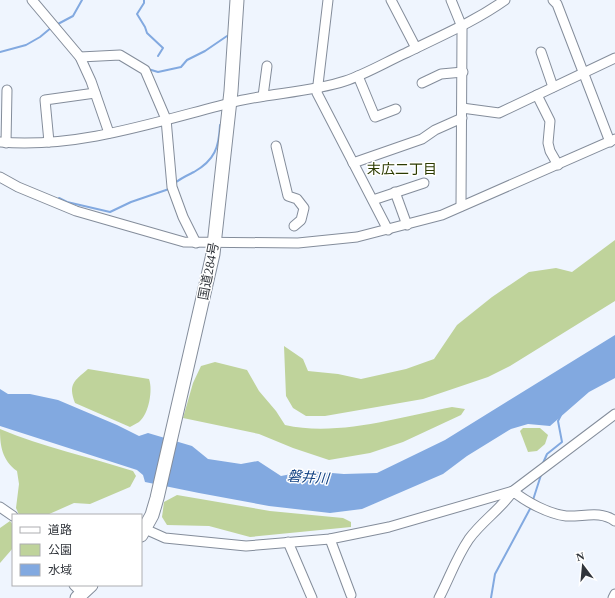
<svg xmlns="http://www.w3.org/2000/svg" width="615" height="598" viewBox="0 0 615 598" font-family="'Times New Roman','Noto Sans JP',serif">
<style>
.green{fill:#bfd39b}
.water{fill:#82a9e0}
.lines{fill:none;stroke-linecap:round;stroke-linejoin:round}
.stream{stroke:#82a9e0;stroke-width:2}
.minor-casing{stroke:#848d9b;stroke-width:11}
.highway-casing{stroke:#848d9b;stroke-width:15}
.minor{stroke:#fff;stroke-width:9}
.highway{stroke:#fff;stroke-width:13}
.labels{text-anchor:middle;stroke-width:3;stroke-linejoin:round;paint-order:stroke}
.street-label{font-size:13px;fill:#31353b;stroke:#fff}
.neighbourhood-label{font-size:14px;fill:#2c3b02;stroke:#fff}
.water-label{font-size:14px;font-style:italic;fill:#114182;stroke:#fff}
</style>
<rect width="100%" height="100%" fill="#eff5fe"/>
<!-- green -->
<g class="green">
<polygon points="615,240 615,301 510,366 488,377 423,399 325,416 306,416 293,408 286,396 284,346 303,359 308,371 338,374 361,379 406,369 434,359 457,325 492,297 529,272 556,268 572,272"/>
<path d="M215,362L247,370L259,391L276,411L285,425C337,437 400,417 452,407L465,409L461,415L403,442L370,453L329,460L293,448L259,434L183,418L193,383L201,366Z"/>
<path d="M88,369L149,379C153,390 149,414 139,422C136,424 133,425 130,427L75,403C68,384 74,381 88,369Z"/>
<polygon points="523,428 540,428 548,435 545,444 537,451 528,452 520,431"/>
<path d="M0,429C43,447 89,457 133,471L136,476L130,487L90,504L74,503L47,515H19L16,508L19,484L17,471C2,460 0,446 0,429Z"/>
<polygon points="177,495 270,511 343,518 351,522 351,527 250,537 209,526 167,525 162,517 164,502"/>
<polygon points="10,521 13,525 13,548 0,563 0,528"/>
</g>
<!-- water -->
<polygon class="water" points="615,335 615,378 589,392 550,426 528,424 511,429 467,456 443,474 362,509 330,513 269,506 199,493 145,482 143,475 137,470 0,426 0,389 8,394 30,394 58,400 117,425 139,436 148,433 192,446 208,459 241,464 258,461 281,476 307,471 344,474 377,473 445,440"/>
<g class="lines">
<!-- stream -->
<g class="stream">
<polyline points="144,0 144,3 137,14 145,27 147,33 163,48 158,56"/>
<polyline points="56,25 73,16 82,0"/>
<polyline points="0,52 26,45 40,37 52,27"/>
<polyline points="148,69 158,72 181,67 187,60 205,51 227,36"/>
<path d="M175,183C181,178 188,175 194,172C215,160 219,147 220,125"/>
<polyline points="59,198 67,202 110,212 131,202 169,189"/>
<polyline points="543,463 547,454 562,442 558,421 561,415"/>
<polyline points="533,500 541,475"/>
<polyline points="491,598 495,574 531,507"/>
</g>
<!-- minor casing -->
<g class="minor-casing">
<g id="minor">
<polyline points="32,0 80,57 91,81 109,133"/>
<polyline points="328,0 317,93 388,230"/>
<polyline points="391,0 416,48"/>
<polyline points="451,0 462,27 462,32 461,206"/>
<polyline points="553,0 557,4 610,142"/>
<polyline points="541,52 553,87"/>
<polyline points="80,57 120,55 145,70 166,119 172,187 183,217 196,243"/>
<polyline points="358,76 375,117 396,109"/>
<polyline points="422,83 441,74 463,72"/>
<polyline points="537,95 550,121 548,143 550,151 558,165"/>
<polyline points="263,96 267,66"/>
<polyline points="462,108 499,113 615,58"/>
<path d="M0,142C80,149 161,120 238,101C273,93 311,92 345,81C366,74 386,62 406,53C440,36 474,22 505,0"/>
<polyline points="49,142 45,100 95,93"/>
<polyline points="6,143 7,90"/>
<polyline points="276,146 288,196 297,199 304,208 301,220 294,226"/>
<polyline points="353,163 422,139 435,130 462,118"/>
<polyline points="0,177 18,187 76,211 184,242 298,243 357,237 442,215 615,139"/>
<polyline points="395,192 407,225"/>
<polyline points="373,200 424,183"/>
<polyline points="0,507 13,516"/>
<polyline points="145,529 165,538 246,546 330,539 389,527 513,491 615,414"/>
<polyline points="330,539 351,595"/>
<polyline points="288,542 312,598"/>
<polyline points="74,585 82,593"/>
<path d="M439,598C449,579 456,558 469,539C482,521 501,509 513,491C526,502 549,514 566,516C583,517 600,510 615,521"/>
<polyline points="613,598 615,594"/>
</g>
</g>
<!-- highway casing -->
<g class="highway-casing">
<g id="highway">
<polyline points="141,535 152,515 157,498 213,254 231,91 237,0"/>
<polyline points="77,598 91,585"/>
</g>
</g>
<!-- minor -->
<use href="#minor" class="minor"/>
<!-- highway -->
<use href="#highway" class="highway"/>
</g>
<g class="labels">
<!-- street labels -->
<g class="street-label">
<text transform="translate(208 271) rotate(-79)" y="5">国道284号</text>
</g>
<!-- neighbourhood labels -->
<g class="neighbourhood-label">
<text x="402" y="174">末広二丁目</text>
</g>
<!-- water labels -->
<g class="water-label">
<text transform="translate(308 477) rotate(4)" y="5">磐井川</text>
</g>
</g>
<!-- legend -->
<rect x="12" y="514" width="130" height="72" fill="#ffffff" stroke="#adaeb1"/>
<rect x="20" y="527" width="20" height="6" fill="#ffffff" stroke="#adaeb1"/>
<text x="48" y="534" font-size="12" fill="#31353b">道路</text>
<rect x="20" y="544" width="20" height="12" fill="#bfd39b" stroke="#adaeb1"/>
<text x="48" y="554" font-size="12" fill="#31353b">公園</text>
<rect x="20" y="564" width="20" height="12" fill="#82a9e0" stroke="#adaeb1"/>
<text x="48" y="574" font-size="12" fill="#31353b">水域</text>
<!-- north arrow -->
<g transform="translate(583 566) rotate(344)" stroke="#ffffff" stroke-width="3" paint-order="stroke">
<path d="M0-3L7 15L0 10L-7 15Z" fill="#31353b"/>
<text y="-6" font-size="11" font-weight="bold" text-anchor="middle" fill="#31353b">N</text>
</g>
</svg>
